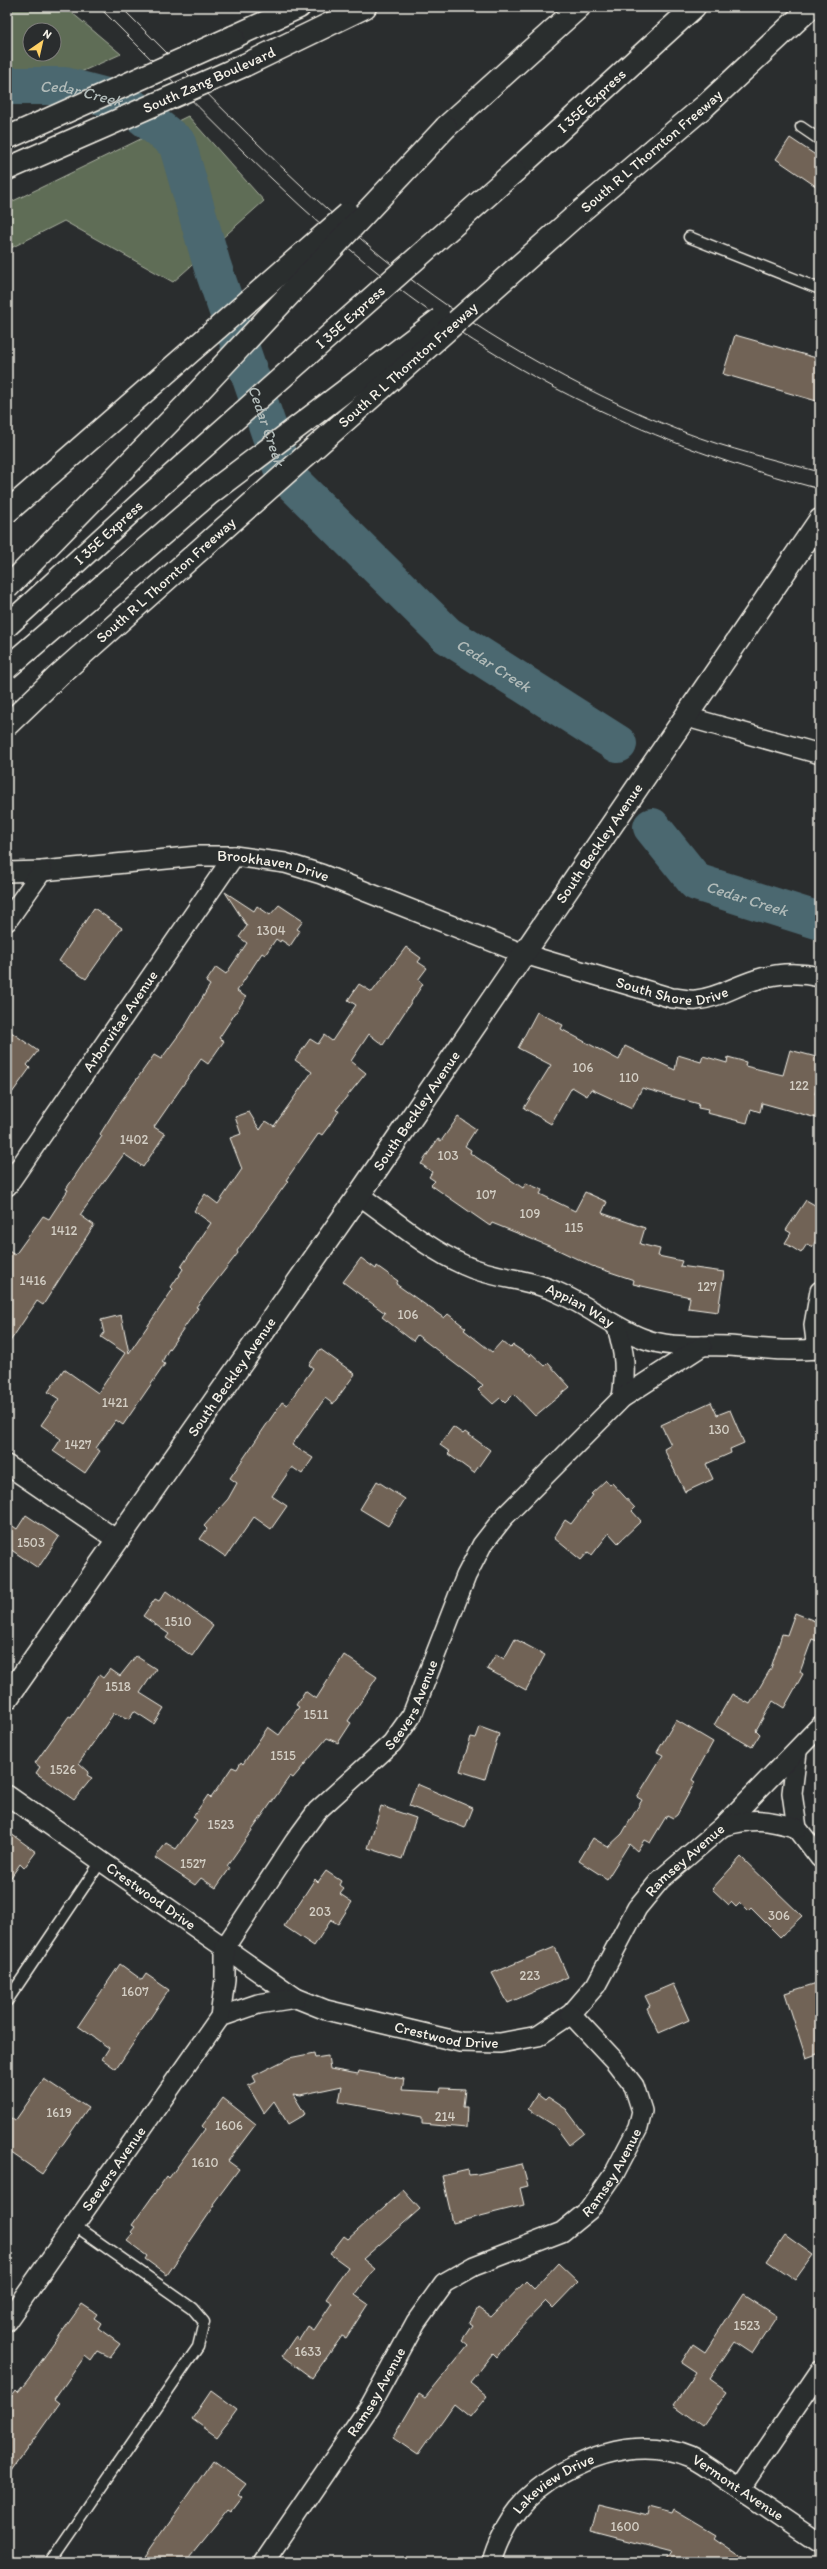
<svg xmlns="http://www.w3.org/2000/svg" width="827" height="2569" viewBox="0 0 827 2569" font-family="Itim,sans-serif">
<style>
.green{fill:#5e6d56;stroke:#a9af9f;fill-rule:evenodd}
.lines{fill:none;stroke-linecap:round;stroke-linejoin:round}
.river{stroke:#4b676f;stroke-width:38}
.building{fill:#716457;stroke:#f4f1e8}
.service-casing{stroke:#f4f1e8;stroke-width:13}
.minor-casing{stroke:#f4f1e8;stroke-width:22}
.tertiary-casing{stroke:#f4f1e8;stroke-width:25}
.secondary-casing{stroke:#f4f1e8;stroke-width:25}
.motorway-casing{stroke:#f4f1e8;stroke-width:25}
.service{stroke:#2a2d2e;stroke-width:10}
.minor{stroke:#2a2d2e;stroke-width:19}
.tertiary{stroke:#2a2d2e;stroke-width:22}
.secondary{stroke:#2a2d2e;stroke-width:22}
.motorway{stroke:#2a2d2e;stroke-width:22}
.tram{stroke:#f4f1e8;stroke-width:1}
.secondary-bridge-casing{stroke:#f4f1e8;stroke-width:25;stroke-linecap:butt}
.motorway-bridge-casing{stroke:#f4f1e8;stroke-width:25;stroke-linecap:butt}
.secondary-bridge{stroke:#2a2d2e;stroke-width:22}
.motorway-bridge{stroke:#2a2d2e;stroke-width:22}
.labels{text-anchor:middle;stroke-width:4;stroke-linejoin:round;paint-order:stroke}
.number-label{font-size:13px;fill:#d3cec4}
.street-label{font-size:15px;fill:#f4f1e8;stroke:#2a2d2e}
.water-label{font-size:16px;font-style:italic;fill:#b0bab8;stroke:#2a2d2e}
</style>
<rect width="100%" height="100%" fill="#2a2d2e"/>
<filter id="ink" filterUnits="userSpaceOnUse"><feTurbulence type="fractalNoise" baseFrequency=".025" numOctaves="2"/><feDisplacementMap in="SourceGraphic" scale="8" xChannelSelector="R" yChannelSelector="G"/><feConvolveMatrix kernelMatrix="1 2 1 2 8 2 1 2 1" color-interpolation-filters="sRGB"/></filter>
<g filter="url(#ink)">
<!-- green -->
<g class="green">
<path d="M7,7H65L121,54L7,105ZM30,30H54V54H30Z"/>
<polygon points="188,116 264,201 173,282 64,221 7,250 7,204"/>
</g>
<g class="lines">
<!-- river -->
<g class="river">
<path id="s1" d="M7,86H64L125,102L177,143L212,265L284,474L447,635L618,744"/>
<path id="s2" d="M652,827L696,882L820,921"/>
</g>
</g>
<!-- building -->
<g class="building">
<polygon points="790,138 820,158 820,189 776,159"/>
<polygon points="735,335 820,359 820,402 723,374"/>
<polygon points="225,892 254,911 257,906 270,915 279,905 303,921 297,929 300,931 290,946 281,940 280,942 276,939 265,955 262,953 237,991 246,997 219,1038 224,1041 208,1064 201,1059 154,1127 165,1134 143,1167 124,1154 80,1215 94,1225 43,1305 37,1301 7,1346 7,1250 15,1255 43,1216 49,1219 68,1190 66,1189 102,1136 100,1134 119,1104 154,1055 161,1059 186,1025 210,985 206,982 216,967 226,974 247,943 239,937 247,926"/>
<polygon points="94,908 122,928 86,979 59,961"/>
<polygon points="406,947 421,958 418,962 427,968 418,980 423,984 383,1045 369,1034 351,1061 366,1073 336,1110 339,1111 328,1127 322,1135 319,1133 286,1180 288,1181 237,1251 238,1253 196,1307 198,1308 167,1352 162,1362 165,1364 123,1425 116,1420 96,1448 100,1451 85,1473 53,1451 61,1439 41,1425 59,1399 48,1392 64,1369 98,1393 125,1353 101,1337 104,1333 101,1320 121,1315 129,1353 173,1289 171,1287 183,1269 181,1267 211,1223 194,1211 205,1194 218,1204 242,1169 230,1138 241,1134 235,1117 249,1112 260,1130 266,1121 274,1126 312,1072 295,1060 310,1039 318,1044 324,1035 332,1041 356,1005 348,1000 359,984 372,992"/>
<polygon points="537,1012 563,1025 561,1029 619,1060 625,1046 675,1070 678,1055 701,1062 703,1056 727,1063 728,1057 746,1062 745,1066 783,1075 790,1050 820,1058 820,1076 815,1094 820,1095 820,1119 762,1103 760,1112 751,1109 747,1123 707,1113 708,1110 698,1108 699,1104 642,1088 632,1108 591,1089 587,1096 572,1087 551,1124 524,1108 551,1065 518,1048"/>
<polygon points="7,1029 38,1051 27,1065 30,1068 7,1100"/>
<polygon points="458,1117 476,1129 465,1146 471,1150 470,1153 523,1188 526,1183 542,1190 540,1194 575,1211 585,1192 607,1202 602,1213 645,1228 640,1244 660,1249 658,1256 682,1261 680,1266 724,1272 718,1312 688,1308 690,1297 633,1284 634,1280 592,1266 554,1248 492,1223 490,1226 431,1185 435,1181 429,1177 432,1172 421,1164 438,1139 441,1141"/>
<polygon points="806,1200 820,1208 820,1234 812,1247 807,1244 801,1253 785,1243 791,1233 786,1230"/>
<polygon points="361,1258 376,1269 377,1266 398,1281 396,1284 444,1318 448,1314 466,1328 464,1330 492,1352 502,1341 510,1348 513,1345 530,1356 531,1353 545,1366 548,1363 570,1387 535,1416 514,1394 505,1403 500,1398 493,1404 478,1390 483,1385 417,1335 413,1341 382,1317 385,1313 343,1282"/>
<polygon points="320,1349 355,1374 333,1404 325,1398 292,1445 313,1458 302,1474 292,1467 272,1496 287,1506 271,1529 254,1517 226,1557 200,1539 207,1529 204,1526 228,1499 237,1483 230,1478 282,1402 287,1405 313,1368 309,1365"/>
<polygon points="711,1402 717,1415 730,1410 744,1443 730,1449 731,1453 706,1464 713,1479 685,1492 664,1449 671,1445 661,1425"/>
<polygon points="453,1427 463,1434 465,1432 490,1450 474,1473 448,1454 450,1452 440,1445"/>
<polygon points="606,1480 610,1485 612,1483 635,1508 632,1511 641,1521 618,1543 609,1533 592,1555 588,1552 581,1560 554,1538 565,1520 571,1524 593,1495 591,1494"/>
<polygon points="377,1481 405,1499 388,1526 360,1509"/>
<polygon points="26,1515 59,1537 38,1568 7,1547 7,1522 17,1529"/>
<polygon points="166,1591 213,1626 192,1656 166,1638 169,1634 143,1616 155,1599 159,1601"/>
<polygon points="795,1613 820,1623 820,1642 812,1639 800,1672 803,1674 784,1708 773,1701 756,1730 760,1734 752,1747 714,1725 732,1694 750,1704 771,1668 782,1634 787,1635"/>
<polygon points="515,1639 545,1655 526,1690 487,1669 496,1654 504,1659"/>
<polygon points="344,1655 377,1677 348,1721 351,1723 338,1743 327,1738 293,1778 290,1776 227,1866 230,1868 216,1888 201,1878 195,1885 155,1858 166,1843 176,1849 197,1820 193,1817 208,1795 211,1798 232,1767 237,1769 241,1762 243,1764 268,1727 279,1735 299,1707 296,1705 305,1691 316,1699"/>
<polygon points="136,1656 156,1669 140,1693 164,1708 154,1724 134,1711 129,1719 114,1713 79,1763 89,1772 87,1775 92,1778 74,1800 36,1773 40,1767 35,1763 69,1716 71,1717 99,1675 103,1678 110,1669 120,1676"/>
<polygon points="676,1720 713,1742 692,1780 695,1782 677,1815 673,1818 667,1815 650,1843 644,1840 637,1851 629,1844 607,1879 579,1861 593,1838 608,1847 622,1834 642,1800 637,1797 663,1755 657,1752"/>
<polygon points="480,1727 499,1734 485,1779 460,1771 471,1737 476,1738"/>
<polygon points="417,1784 473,1808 465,1828 409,1806"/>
<polygon points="381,1806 416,1818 402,1859 368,1848"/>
<polygon points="7,1831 36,1852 24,1868 20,1864 7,1883"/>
<polygon points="741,1857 802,1916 780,1937 751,1908 748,1911 740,1903 736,1907 731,1902 729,1905 712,1889"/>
<polygon points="326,1871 341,1881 339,1885 344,1889 340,1894 352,1902 338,1924 331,1920 314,1946 284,1926 315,1879 318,1882"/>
<polygon points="555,1947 568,1977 508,2003 492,1973"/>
<polygon points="120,1964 142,1980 146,1974 169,1990 116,2069 102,2059 109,2048 78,2026"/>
<polygon points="820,1982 820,2053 806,2058 785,1993"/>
<polygon points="673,1984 689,2020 659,2033 647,2008 650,2006 645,1996"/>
<polygon points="314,2053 315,2058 328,2056 330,2069 358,2074 359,2071 404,2079 402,2090 440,2092 441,2088 465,2089 463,2107 467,2107 466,2128 422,2124 422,2117 339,2102 342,2086 300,2095 293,2094 305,2114 288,2124 274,2101 264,2113 248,2086 256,2082 253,2076 289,2058"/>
<polygon points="44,2079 88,2108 42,2174 7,2150 7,2115 15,2121"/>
<polygon points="537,2094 545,2100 548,2097 566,2109 584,2133 569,2145 555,2126 528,2109"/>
<polygon points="223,2098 256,2124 228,2161 239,2169 213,2204 215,2205 167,2275 145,2259 147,2256 127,2241 133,2234 131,2232 135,2227 132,2225 167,2176 169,2178 205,2129 202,2126"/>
<polygon points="522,2164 528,2186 520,2188 524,2205 453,2223 442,2176 468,2170 469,2175 478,2174"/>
<polygon points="403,2190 420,2209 363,2259 375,2269 355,2295 368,2304 346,2338 342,2336 312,2378 282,2356 295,2337 299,2340 308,2326 314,2330 332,2303 326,2299 348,2267 330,2254 344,2236 348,2239"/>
<polygon points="785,2235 813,2255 795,2280 767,2261"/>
<polygon points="558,2263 578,2282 553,2308 546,2301 511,2337 497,2357 493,2353 470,2382 487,2396 470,2417 454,2404 418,2455 393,2438 419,2394 425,2398 468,2345 462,2340 472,2325 469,2323 478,2308 491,2317 526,2281 534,2289"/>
<polygon points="743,2294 777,2316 752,2354 734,2342 709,2379 727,2392 703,2426 674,2405 696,2373 681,2363 693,2344 705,2352"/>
<polygon points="82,2304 97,2314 94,2318 101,2323 98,2328 120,2344 110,2357 98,2351 91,2361 85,2356 54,2400 59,2404 7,2477 7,2402 16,2390 18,2392 27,2381"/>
<polygon points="211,2391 237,2410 217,2437 192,2419"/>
<polygon points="213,2460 246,2484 238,2494 242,2497 232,2510 229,2508 185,2562 141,2562"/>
<polygon points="598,2504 647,2516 649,2507 672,2513 674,2509 716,2534 714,2537 751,2562 666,2562 672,2552 591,2531"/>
</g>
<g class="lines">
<!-- service casing -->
<g class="service-casing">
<g id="service">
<polyline points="801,127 820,140"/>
<polyline points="689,237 820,289"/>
<polyline points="7,2001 102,1860"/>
<polyline points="50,2562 198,2347 204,2322 192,2308 74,2225"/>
</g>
</g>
<!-- minor casing -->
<g class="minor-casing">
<g id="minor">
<polyline points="687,717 820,754"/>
<path id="s3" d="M7,872L42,871L198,856H234L285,863L321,874L524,954L672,998C680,998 689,1001 696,1000C718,998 735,986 755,980C776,973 799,972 820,977"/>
<polyline points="7,921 42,871"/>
<path id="s4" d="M7,1186L234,856"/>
<path id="s5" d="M359,1195C393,1219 426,1248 464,1265C494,1279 528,1278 557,1292C587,1305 612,1326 642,1338C669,1349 701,1345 729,1346C759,1348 787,1352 817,1349L820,1351"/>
<path d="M617,1327C625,1354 626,1370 622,1398"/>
<polyline points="817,1349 814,1325 820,1291"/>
<polyline points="7,1465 117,1540"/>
<polyline points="797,1752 792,1793 797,1828 820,1858"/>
<path id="s6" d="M7,1795L296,1998L326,2010L460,2042L500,2043L538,2036L571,2014L596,1985L637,1908L660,1880L723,1826L820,1726"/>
<path d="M723,1826C754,1818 766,1819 797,1828"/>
<polyline points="220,2017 258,2004 296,1998"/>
<path id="s7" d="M7,2321L220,2017L225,1979V1947L295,1841L317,1811L392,1743L412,1715L466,1576L482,1545L504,1517L622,1398L702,1346"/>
<polyline points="740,2489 820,2371"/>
<path id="s8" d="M264,2562L370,2406L416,2322L444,2283L474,2266L562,2232L589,2210L614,2174L638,2128L642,2111L634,2086L614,2060L571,2014"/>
<path id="s9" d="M491,2562C504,2520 525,2494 563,2472C603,2450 647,2439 691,2457C706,2464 720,2476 734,2485C763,2504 791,2523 820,2543"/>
</g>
</g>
<!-- tertiary casing -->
<g class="tertiary-casing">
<g id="tertiary">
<path id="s10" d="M7,1698L359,1195L820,520"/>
</g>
</g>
<!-- secondary casing -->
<g class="secondary-casing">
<g id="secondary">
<polyline points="233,37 299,7"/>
<polyline points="245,65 365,7"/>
</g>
</g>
<!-- motorway casing -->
<g class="motorway-casing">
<g id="motorway">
<polyline points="446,127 579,7"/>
<path id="s11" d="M515,171L694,7"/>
<path id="s12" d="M573,218L706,105L811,7"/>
</g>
</g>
<!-- service -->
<use href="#service" class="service"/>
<!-- minor -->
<use href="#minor" class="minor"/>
<!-- tertiary -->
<use href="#tertiary" class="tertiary"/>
<!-- secondary -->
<use href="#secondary" class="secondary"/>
<!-- motorway -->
<use href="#motorway" class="motorway"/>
<!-- tram -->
<g class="tram">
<path d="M99,7C188,95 274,188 371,267C503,374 656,447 820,489"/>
<path d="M121,7C206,91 289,180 381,256C471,329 577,390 684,432C728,449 775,460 820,472"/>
</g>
<!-- secondary-bridge casing -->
<g class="secondary-bridge-casing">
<g id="secondary-bridge">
<polyline points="7,138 233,37"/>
<polyline points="7,169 245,65"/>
</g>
</g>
<!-- motorway-bridge casing -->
<g class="motorway-bridge-casing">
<g id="motorway-bridge">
<polyline points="7,512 348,214"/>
<polyline points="7,588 186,405 446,127"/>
<path id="s13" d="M7,626L144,500L515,171"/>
<polyline points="7,668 209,494 440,319"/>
<path id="s14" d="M7,725L58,676L573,218"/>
</g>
</g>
<!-- secondary-bridge -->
<use href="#secondary-bridge" class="secondary-bridge"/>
<!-- motorway-bridge -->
<use href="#motorway-bridge" class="motorway-bridge"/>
</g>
</g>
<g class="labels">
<!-- number labels -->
<g class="number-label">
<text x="271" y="935">1304</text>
<text x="583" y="1072">106</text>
<text x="629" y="1082">110</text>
<text x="799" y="1090">122</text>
<text x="134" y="1144">1402</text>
<text x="448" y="1160">103</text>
<text x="486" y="1199">107</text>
<text x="530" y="1218">109</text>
<text x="574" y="1232">115</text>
<text x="64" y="1235">1412</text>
<text x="33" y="1285">1416</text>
<text x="707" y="1291">127</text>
<text x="408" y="1319">106</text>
<text x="115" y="1407">1421</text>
<text x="719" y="1434">130</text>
<text x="78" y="1449">1427</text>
<text x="31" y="1547">1503</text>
<text x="178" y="1626">1510</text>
<text x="118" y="1691">1518</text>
<text x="316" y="1719">1511</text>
<text x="283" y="1760">1515</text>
<text x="63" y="1774">1526</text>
<text x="221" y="1829">1523</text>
<text x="193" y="1868">1527</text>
<text x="320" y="1916">203</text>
<text x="779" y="1920">306</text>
<text x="530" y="1980">223</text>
<text x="135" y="1996">1607</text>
<text x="59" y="2117">1619</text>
<text x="445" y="2121">214</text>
<text x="229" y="2130">1606</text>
<text x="205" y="2167">1610</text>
<text x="747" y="2330">1523</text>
<text x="308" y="2356">1633</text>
<text x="625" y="2531">1600</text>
</g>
<!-- street labels -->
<g class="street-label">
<text transform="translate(209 80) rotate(-24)" y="5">South Zang Boulevard</text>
<text dy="5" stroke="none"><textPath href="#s11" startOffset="104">I 35E Express</textPath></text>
<text dy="5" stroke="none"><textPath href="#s12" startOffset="103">South R L Thornton Freeway</textPath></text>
<text dy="5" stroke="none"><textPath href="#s13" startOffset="462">I 35E Express</textPath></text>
<text dy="5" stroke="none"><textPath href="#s14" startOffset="539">South R L Thornton Freeway</textPath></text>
<text dy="5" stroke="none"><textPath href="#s13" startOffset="138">I 35E Express</textPath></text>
<text dy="5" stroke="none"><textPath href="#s14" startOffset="215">South R L Thornton Freeway</textPath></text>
<text dy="5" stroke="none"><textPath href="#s10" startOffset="1040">South Beckley Avenue</textPath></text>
<text dy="5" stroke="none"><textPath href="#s3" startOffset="268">Brookhaven Drive</textPath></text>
<text dy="5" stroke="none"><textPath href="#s3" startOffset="689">South Shore Drive</textPath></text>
<text dy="5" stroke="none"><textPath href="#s4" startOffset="200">Arborvitae Avenue</textPath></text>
<text dy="5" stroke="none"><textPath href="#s10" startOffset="716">South Beckley Avenue</textPath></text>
<text dy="5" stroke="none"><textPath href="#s5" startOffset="250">Appian Way</textPath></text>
<text dy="5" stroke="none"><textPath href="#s10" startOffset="392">South Beckley Avenue</textPath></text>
<text dy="5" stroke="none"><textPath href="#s7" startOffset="750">Seevers Avenue</textPath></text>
<text dy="5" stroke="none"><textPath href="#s6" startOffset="835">Ramsey Avenue</textPath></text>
<text dy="5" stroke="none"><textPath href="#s6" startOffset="176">Crestwood Drive</textPath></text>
<text dy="5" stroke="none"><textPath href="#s6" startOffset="509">Crestwood Drive</textPath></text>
<text dy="5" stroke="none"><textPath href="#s7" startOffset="186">Seevers Avenue</textPath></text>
<text dy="5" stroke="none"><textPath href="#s8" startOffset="540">Ramsey Avenue</textPath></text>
<text dy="5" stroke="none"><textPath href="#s8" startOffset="204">Ramsey Avenue</textPath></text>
<text dy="5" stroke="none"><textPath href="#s9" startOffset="104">Lakeview Drive</textPath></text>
<text dy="5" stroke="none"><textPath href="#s9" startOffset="308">Vermont Avenue</textPath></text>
</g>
<!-- water labels -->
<g class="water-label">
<text dy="6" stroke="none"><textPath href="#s1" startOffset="75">Cedar Creek</textPath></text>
<text dy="6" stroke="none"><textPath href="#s1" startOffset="483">Cedar Creek</textPath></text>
<text dy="6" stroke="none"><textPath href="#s1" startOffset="819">Cedar Creek</textPath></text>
<text dy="6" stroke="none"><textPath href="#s2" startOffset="124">Cedar Creek</textPath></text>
</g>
</g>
<!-- margin -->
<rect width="827" height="2569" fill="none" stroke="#2a2d2e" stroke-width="24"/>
<rect x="12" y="12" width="803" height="2545" fill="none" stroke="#f4f1e8" stroke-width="1.5" filter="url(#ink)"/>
<!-- north arrow -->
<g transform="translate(42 42) rotate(34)"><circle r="19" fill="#2a2d2e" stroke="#7b7b78"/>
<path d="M0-3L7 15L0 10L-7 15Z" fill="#ffd166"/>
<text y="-6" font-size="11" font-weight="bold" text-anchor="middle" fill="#f4f1e8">N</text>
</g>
</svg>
